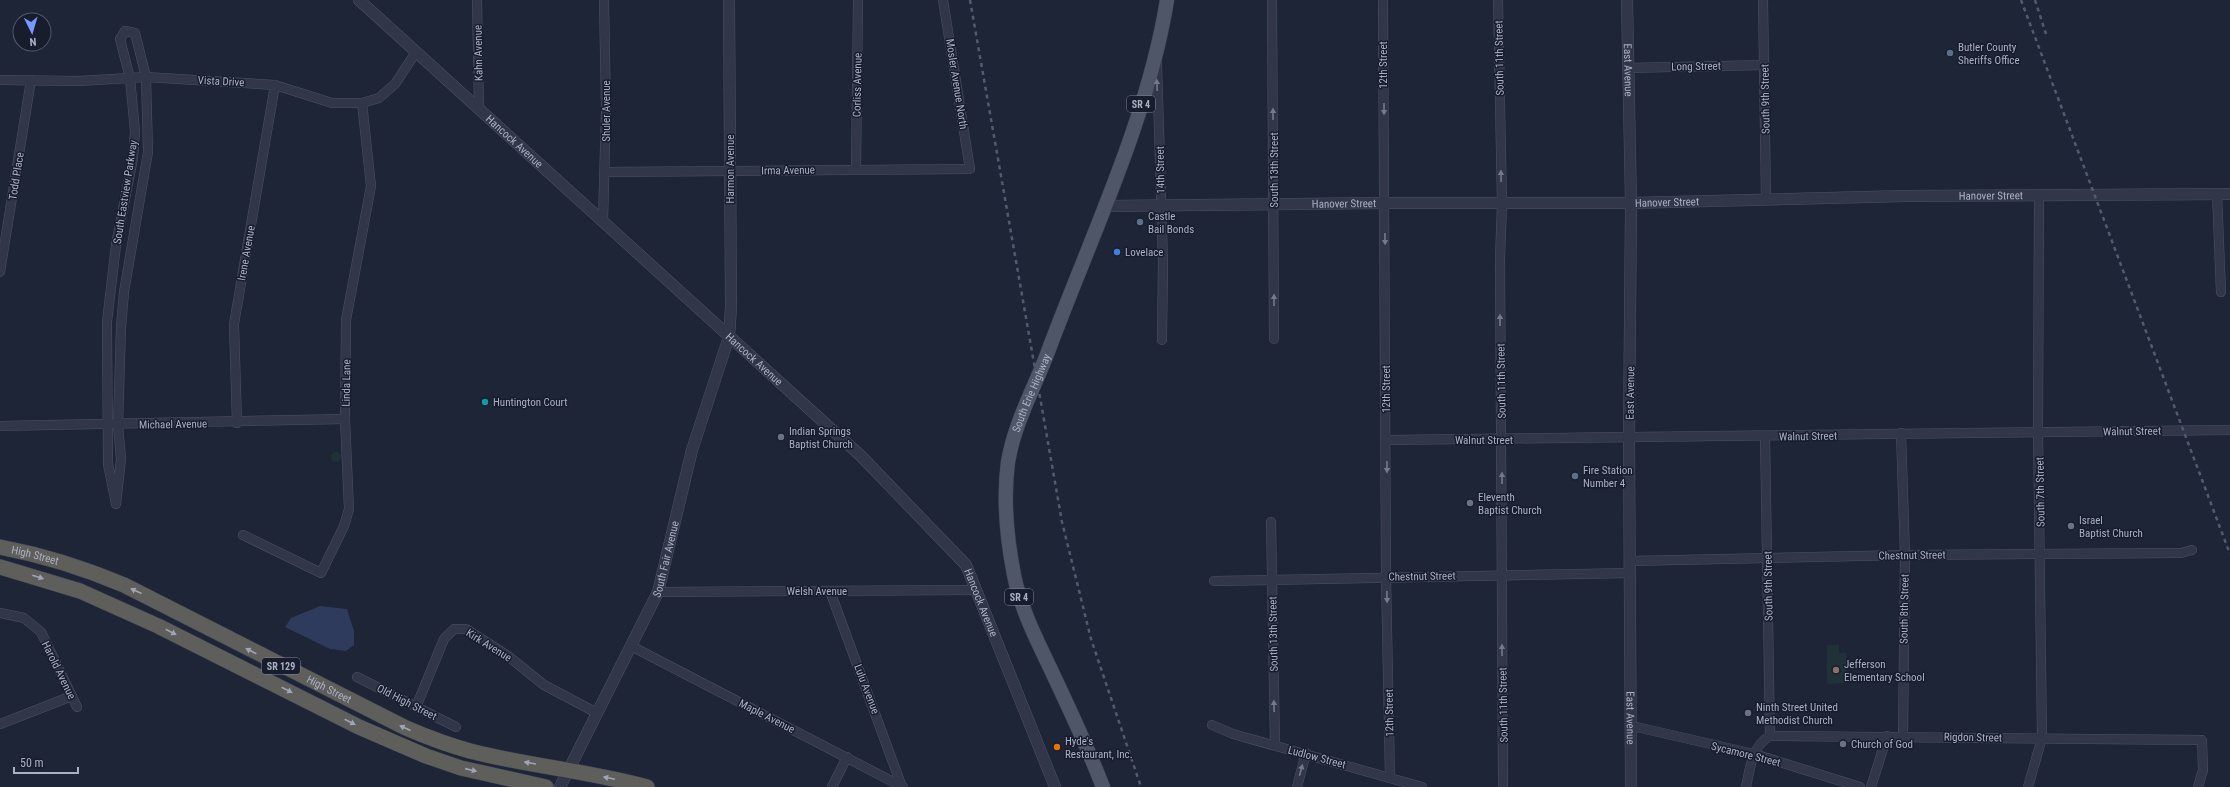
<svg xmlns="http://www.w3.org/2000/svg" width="2230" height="787" viewBox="0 0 2230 787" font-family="'Roboto Condensed',sans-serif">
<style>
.green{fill:#203238}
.water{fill:#2e3b5d}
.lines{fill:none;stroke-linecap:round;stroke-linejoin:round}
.minor-casing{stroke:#4c5263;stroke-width:10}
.tertiary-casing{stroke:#4c5263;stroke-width:12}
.primary-casing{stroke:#3b4151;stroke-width:15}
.trunk-casing{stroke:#393f4f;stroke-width:16}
.minor{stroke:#313748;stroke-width:9}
.tertiary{stroke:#313748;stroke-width:11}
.primary{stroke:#4f5668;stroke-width:14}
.trunk{stroke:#5e5e5b;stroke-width:15}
.rail{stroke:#535a6f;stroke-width:2.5;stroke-dasharray:4 4;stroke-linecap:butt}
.oneway{fill:#747a8d}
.oneway2{fill:#9fa5b5}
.service-dot{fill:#5c6f8a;stroke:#171d2c;stroke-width:1.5}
.shop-dot{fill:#3f7fe0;stroke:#171d2c;stroke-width:1.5}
.culture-dot{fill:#0f9aa8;stroke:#171d2c;stroke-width:1.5}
.worship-dot{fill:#6b7280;stroke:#171d2c;stroke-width:1.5}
.education-dot{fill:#8d6e63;stroke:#171d2c;stroke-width:1.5}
.food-dot{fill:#e8710a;stroke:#171d2c;stroke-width:1.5}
.labels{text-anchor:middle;stroke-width:3;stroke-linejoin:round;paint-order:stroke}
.shield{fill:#171d2c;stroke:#7f8597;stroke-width:1}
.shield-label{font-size:10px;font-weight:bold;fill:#abb1c5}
.poi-label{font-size:11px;fill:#abb1c5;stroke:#171d2c;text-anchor:start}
.street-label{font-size:11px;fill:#abb1c5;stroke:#171d2c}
</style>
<rect width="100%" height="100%" fill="#1e2537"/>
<!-- green -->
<g class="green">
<circle cx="336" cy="457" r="5"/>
<polygon points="1827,645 1839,645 1839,653 1846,653 1846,683 1827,684"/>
</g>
<!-- water -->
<polygon class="water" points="320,606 347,609 354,631 354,645 346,651 330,649 285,627 291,618"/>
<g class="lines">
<!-- minor casing -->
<g class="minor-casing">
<g id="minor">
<polyline points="477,0 479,107"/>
<polyline points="1272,0 1274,339"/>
<polyline points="1383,0 1386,577 1390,778"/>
<polyline points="1498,0 1502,204 1500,259 1503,787"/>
<polyline points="1763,0 1766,199"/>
<polygon points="125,31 135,33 146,77 148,152 124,292 121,327 118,425 121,459 116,504 108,464 107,322 116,245 133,158 135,131 130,78 120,39"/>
<polyline points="1157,64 1163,262 1162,340"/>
<polyline points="1627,68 1765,65"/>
<polyline points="0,80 79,81 146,77 275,85 332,103 362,103 379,98 395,84 416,52"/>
<polyline points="856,169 858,0"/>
<polyline points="606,172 970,169 943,0"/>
<polyline points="2217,194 2221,292"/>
<polyline points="603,221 606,109 604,0"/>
<polyline points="0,272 31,80"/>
<polyline points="237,423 234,324 275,85"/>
<polyline points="0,426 345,419"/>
<polyline points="1901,433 1905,555 1903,736"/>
<polyline points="1765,437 1770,736"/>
<polyline points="1387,440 2230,430"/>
<polyline points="1271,522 1275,745"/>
<polyline points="243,535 321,573 344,526 349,509 345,419 346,320 371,186 362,103"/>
<polyline points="1630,561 1905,555 2181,553 2192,550"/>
<polyline points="1214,581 1631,573"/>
<polyline points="830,591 902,787"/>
<polyline points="658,592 976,590"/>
<polyline points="0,613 24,618 41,632 77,707"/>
<polyline points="631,646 903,787"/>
<polyline points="357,677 456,727"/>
<polyline points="416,707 444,639 454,629 466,629 508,656 544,685 597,713"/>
<polyline points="0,724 72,696"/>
<polyline points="1212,725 1233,734 1422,787"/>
<polyline points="1632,726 1754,754 1860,787"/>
<polyline points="832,787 847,757"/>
<polyline points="1297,787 1306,753"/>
<path d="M1746,787C1750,768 1752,746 1770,736L2202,740L2203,770L2198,787"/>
<polyline points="1871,787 1887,736"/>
<polyline points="2028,787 2042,738 2038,431 2039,196"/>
</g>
</g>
<!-- tertiary casing -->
<g class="tertiary-casing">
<g id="tertiary">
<path id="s1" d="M359,0L861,456L966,565L1055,787"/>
<path id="s2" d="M1627,0L1631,203L1629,438L1631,787"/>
<path id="s3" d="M1105,206L1384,203H1631L1905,196L2230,194"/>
<path id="s4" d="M560,787L658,592L692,450L729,337L731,307L729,0"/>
</g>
</g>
<!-- primary casing -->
<g class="primary-casing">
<g id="primary">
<path id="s5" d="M1103,787C1088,748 1070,710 1052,672C1037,640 1021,610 1014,575C1007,539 1003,499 1008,462C1015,421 1035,387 1049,349C1091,236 1148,119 1167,0"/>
</g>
</g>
<!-- trunk casing -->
<g class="trunk-casing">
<g id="trunk">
<path id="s6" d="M0,547C43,555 84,568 124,585L406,728C427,737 448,745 470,751C528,766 589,771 647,787"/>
<polyline points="0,567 80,591 158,626 359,727 426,756 461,768 546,787"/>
</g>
</g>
<!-- minor -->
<use href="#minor" class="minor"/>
<!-- tertiary -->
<use href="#tertiary" class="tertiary"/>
<!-- primary -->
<use href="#primary" class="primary"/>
<!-- trunk -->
<use href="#trunk" class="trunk"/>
<!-- rail -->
<g class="rail">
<polyline points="970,0 1062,522 1091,639 1141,787"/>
<polyline points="2021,0 2230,554"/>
<polyline points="2035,0 2046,34"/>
</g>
</g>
<!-- one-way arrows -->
<defs><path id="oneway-solid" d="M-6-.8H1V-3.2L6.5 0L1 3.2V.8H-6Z"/></defs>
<g class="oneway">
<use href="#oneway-solid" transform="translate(1157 85) rotate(-92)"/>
<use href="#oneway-solid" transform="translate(1384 109) rotate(90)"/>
<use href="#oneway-solid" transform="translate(1273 114) rotate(-90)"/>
<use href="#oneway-solid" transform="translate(1501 176) rotate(-91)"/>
<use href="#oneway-solid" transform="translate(1385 239) rotate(89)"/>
<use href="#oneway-solid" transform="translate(1274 300) rotate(-90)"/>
<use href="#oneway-solid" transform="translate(1500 320) rotate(-90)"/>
<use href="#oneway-solid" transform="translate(1387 467) rotate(90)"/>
<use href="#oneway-solid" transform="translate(1502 478) rotate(-90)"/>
<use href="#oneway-solid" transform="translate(1387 597) rotate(89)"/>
<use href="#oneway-solid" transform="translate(1502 650) rotate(-90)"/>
<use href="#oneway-solid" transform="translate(1274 706) rotate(-91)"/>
<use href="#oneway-solid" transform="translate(1301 770) rotate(-75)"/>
</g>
<g class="oneway2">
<use href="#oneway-solid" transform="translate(38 577) rotate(18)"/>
<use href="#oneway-solid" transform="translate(136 591) rotate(-155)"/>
<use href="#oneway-solid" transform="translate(171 632) rotate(27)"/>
<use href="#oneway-solid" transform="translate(251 651) rotate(-153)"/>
<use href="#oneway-solid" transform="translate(287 690) rotate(27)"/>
<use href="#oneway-solid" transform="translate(350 722) rotate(27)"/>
<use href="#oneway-solid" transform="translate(405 728) rotate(-156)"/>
<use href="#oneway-solid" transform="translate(530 763) rotate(-170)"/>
<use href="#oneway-solid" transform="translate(471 770) rotate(13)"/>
<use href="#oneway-solid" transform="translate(609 778) rotate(-168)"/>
</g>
<!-- markers -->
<g class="service-dot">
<circle cx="1950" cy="53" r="4"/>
<circle cx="1140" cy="222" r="4"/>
<circle cx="1575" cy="476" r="4"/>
</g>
<circle class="shop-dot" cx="1117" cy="252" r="4"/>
<circle class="culture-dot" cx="485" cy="402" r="4"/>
<g class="worship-dot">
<circle cx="781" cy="437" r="4"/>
<circle cx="1470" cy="503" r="4"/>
<circle cx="2071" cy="526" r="4"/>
<circle cx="1748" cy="713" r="4"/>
<circle cx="1843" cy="744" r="4"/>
</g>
<circle class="education-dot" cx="1836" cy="670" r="4"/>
<circle class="food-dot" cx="1057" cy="747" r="4"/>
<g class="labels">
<!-- shield labels -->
<g class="shield">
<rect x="1127" y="96" width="28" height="16" rx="3"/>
<rect x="1005" y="589" width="28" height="16" rx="3"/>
<rect x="262" y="658" width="38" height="16" rx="3"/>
</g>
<g class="shield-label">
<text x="1141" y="108">SR 4</text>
<text x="1019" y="601">SR 4</text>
<text x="281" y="670">SR 129</text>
</g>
<!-- poi labels -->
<g class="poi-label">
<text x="1958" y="51">Butler County<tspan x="1958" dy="13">Sheriffs Office</tspan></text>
<text x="1148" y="220">Castle<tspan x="1148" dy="13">Bail Bonds</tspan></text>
<text x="1125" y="256">Lovelace</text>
<text x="493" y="406">Huntington Court</text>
<text x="789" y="435">Indian Springs<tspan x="789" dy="13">Baptist Church</tspan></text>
<text x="1583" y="474">Fire Station<tspan x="1583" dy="13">Number 4</tspan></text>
<text x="1478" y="501">Eleventh<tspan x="1478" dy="13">Baptist Church</tspan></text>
<text x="2079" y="524">Israel<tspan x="2079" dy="13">Baptist Church</tspan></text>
<text x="1844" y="668">Jefferson<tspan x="1844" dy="13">Elementary School</tspan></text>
<text x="1756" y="711">Ninth Street United<tspan x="1756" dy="13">Methodist Church</tspan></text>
<text x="1065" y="745">Hyde's<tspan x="1065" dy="13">Restaurant, Inc.</tspan></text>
<text x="1851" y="748">Church of God</text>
</g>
<!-- street labels -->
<g class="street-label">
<text transform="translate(478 53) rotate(-91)" y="4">Kahn Avenue</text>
<text transform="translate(1499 58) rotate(-91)" y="4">South 11th Street</text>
<text transform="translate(1383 65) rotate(-90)" y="4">12th Street</text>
<text transform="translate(1696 66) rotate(-1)" y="4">Long Street</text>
<text dy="4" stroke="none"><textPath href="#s2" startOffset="70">East Avenue</textPath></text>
<text transform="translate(221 81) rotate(3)" y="4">Vista Drive</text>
<text transform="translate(957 84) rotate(81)" y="4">Mosler Avenue North</text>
<text transform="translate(857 85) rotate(-89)" y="4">Corliss Avenue</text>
<text transform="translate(1765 99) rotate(-91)" y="4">South 9th Street</text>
<text transform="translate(606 111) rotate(-90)" y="4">Shuler Avenue</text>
<text dy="4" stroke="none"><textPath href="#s1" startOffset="210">Hancock Avenue</textPath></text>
<text transform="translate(730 169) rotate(-90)" y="4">Harmon Avenue</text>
<text transform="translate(788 170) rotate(-1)" y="4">Irma Avenue</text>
<text transform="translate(1160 170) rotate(-91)" y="4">14th Street</text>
<text transform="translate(1274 170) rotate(-90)" y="4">South 13th Street</text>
<text transform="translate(16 176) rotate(-81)" y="4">Todd Place</text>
<text transform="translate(125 192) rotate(-81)" y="4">South Eastview Parkway</text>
<text dy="4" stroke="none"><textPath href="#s3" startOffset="886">Hanover Street</textPath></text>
<text dy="4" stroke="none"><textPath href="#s3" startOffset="562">Hanover Street</textPath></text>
<text dy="4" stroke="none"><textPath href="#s3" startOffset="239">Hanover Street</textPath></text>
<text transform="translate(246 253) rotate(-80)" y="4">Irene Avenue</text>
<text dy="4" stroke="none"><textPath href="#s1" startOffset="534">Hancock Avenue</textPath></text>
<text transform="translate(1501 381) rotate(-91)" y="4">South 11th Street</text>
<text transform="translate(346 383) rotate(-89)" y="4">Linda Lane</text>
<text transform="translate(1386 389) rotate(-90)" y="4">12th Street</text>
<text dy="4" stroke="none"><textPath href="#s5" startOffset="417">South Erie Highway</textPath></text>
<text transform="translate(1630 393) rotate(-89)" y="4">East Avenue</text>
<text transform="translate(173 424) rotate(-1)" y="4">Michael Avenue</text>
<text transform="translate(2132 431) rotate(-1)" y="4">Walnut Street</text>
<text transform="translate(1808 436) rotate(-1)" y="4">Walnut Street</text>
<text x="1484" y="444">Walnut Street</text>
<text transform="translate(2040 492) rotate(-91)" y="4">South 7th Street</text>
<text dy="4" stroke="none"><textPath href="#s6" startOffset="36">High Street</textPath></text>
<text transform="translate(1912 555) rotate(-1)" y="4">Chestnut Street</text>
<text dy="4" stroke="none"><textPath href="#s4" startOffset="252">South Fair Avenue</textPath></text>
<text transform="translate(1422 576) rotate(-1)" y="4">Chestnut Street</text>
<text transform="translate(1768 586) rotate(-91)" y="4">South 9th Street</text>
<text x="817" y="595">Welsh Avenue</text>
<text dy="4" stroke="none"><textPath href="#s1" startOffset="870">Hancock Avenue</textPath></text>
<text transform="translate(1904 609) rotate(-89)" y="4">South 8th Street</text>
<text transform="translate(1273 634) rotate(-91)" y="4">South 13th Street</text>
<text transform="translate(489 645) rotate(32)" y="4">Kirk Avenue</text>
<text transform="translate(59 670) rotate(64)" y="4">Harold Avenue</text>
<text transform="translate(867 689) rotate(69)" y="4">Lulu Avenue</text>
<text dy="4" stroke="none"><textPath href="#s6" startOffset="360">High Street</textPath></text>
<text transform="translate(407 702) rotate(27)" y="4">Old High Street</text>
<text transform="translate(1503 705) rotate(-91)" y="4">South 11th Street</text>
<text transform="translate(1389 713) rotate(-91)" y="4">12th Street</text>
<text transform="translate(767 716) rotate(27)" y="4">Maple Avenue</text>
<text dy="4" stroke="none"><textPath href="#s2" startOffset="718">East Avenue</textPath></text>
<text transform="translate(1973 737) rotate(1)" y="4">Rigdon Street</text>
<text transform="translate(1746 754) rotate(14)" y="4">Sycamore Street</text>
<text transform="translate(1317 757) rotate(15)" y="4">Ludlow Street</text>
</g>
</g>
<!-- north arrow -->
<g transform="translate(32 32) rotate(175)"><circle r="19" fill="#171d2c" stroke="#525869"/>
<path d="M0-3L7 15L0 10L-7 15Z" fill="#7698ff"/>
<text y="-6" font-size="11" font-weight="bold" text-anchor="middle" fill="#abb1c5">N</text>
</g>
<!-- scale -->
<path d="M14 767v6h64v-6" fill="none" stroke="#abb1c5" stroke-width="2"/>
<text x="20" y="767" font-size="12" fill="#abb1c5" stroke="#171d2c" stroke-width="3" paint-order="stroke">50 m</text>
</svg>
